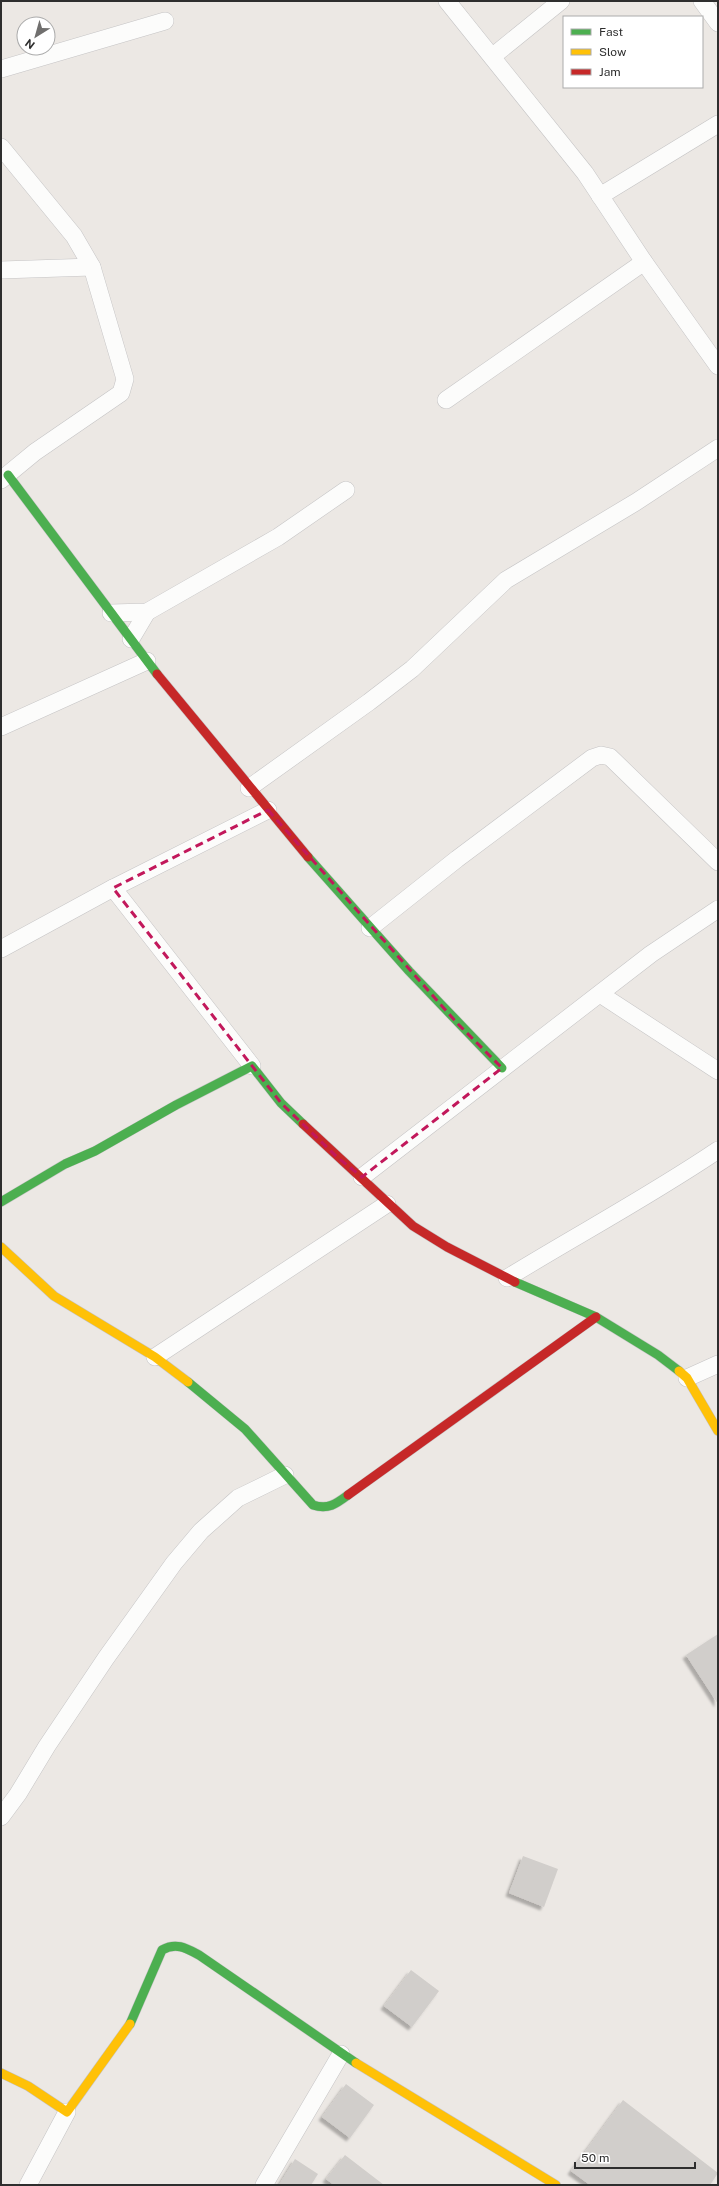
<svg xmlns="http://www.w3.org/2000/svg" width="719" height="2186" viewBox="0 0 719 2186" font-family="'Public Sans',sans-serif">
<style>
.building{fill:#d1cecb;filter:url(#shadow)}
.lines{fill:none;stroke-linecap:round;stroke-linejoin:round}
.street-casing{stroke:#c5c4c5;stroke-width:18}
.fast-casing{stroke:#c5c4c5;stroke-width:10}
.slow-casing{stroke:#c5c4c5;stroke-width:10}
.jam-casing{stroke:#c5c4c5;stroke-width:10}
.street{stroke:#fcfcfb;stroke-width:17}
.fast{stroke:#4caf50;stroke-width:9}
.slow{stroke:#ffc107;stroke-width:9}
.jam{stroke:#c62828;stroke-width:9}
.marked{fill:none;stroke:#c2185b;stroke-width:3;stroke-dasharray:8 5;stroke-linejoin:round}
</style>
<defs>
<filter id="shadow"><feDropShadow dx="-3.5" dy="3.5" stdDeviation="1" flood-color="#0004"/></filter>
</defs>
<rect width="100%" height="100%" fill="#ece8e4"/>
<!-- building -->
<g class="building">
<polygon points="718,1634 718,1704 686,1655"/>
<polygon points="523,1856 558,1869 544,1907 509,1893"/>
<polygon points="411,1970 439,1991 412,2027 384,2006"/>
<polygon points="346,2084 374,2105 350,2138 322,2117"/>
<polygon points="623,2100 718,2173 710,2185 590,2185 571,2171"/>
<polygon points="345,2155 384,2185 334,2185 326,2179"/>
<polygon points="295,2159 318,2174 311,2185 279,2185"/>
</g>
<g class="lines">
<!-- street casing -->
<g class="street-casing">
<g id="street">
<polyline points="447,1 585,173 644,262 718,366"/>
<polyline points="702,1 718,23"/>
<polyline points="493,56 561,1"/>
<polyline points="1,69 165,21"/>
<polyline points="1,147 74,236 92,267 125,379 121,393 35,452 1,480"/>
<polyline points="600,196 718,124"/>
<polyline points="1,270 92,267"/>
<polyline points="446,400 644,262"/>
<polyline points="111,613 147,612 278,537 346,490"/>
<polyline points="131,639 147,612"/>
<polyline points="1,727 147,661"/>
<polyline points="249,788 369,702 412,669 506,580 636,502 718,448"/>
<polyline points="113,888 268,810"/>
<polyline points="370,928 457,859 592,758 601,755 610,757 718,862"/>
<polyline points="1,949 113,888 252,1066"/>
<polyline points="600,994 718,1071"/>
<polyline points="362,1177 651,954 718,909"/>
<path d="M507,1278C577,1235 650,1196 718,1150"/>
<polyline points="155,1357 387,1204"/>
<polyline points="687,1378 718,1364"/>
<polyline points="1,1817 18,1794 47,1746 106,1658 174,1563 201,1531 238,1498 285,1475"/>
<polyline points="28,2185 67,2112"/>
<polyline points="264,2185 341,2054"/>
</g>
</g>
<!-- fast casing -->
<g class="fast-casing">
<g id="fast">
<polyline points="8,475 157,674"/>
<polyline points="308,857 409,971 502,1068"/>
<polyline points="1,1202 65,1164 95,1151 176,1105 252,1066 281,1103 303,1124"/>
<polyline points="515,1282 596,1317 658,1355 679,1371"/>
<path d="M188,1382L245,1429L313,1505C328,1510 336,1504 348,1495"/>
<path d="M130,2024L162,1950C176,1942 186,1948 199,1955L356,2063"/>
</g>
</g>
<!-- slow casing -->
<g class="slow-casing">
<g id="slow">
<polyline points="1,1247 54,1296 155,1357 188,1382"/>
<polyline points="679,1371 687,1378 718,1431"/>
<polyline points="356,2063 556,2185"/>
<polyline points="1,2073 28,2086 67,2112 130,2024"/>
</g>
</g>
<!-- jam casing -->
<g class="jam-casing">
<g id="jam">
<polyline points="157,674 308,857"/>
<polyline points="303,1124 413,1226 447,1247 515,1282"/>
<polyline points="348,1495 596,1317"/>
</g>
</g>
<!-- street -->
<use href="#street" class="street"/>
<!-- fast -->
<use href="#fast" class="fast"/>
<!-- slow -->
<use href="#slow" class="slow"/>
<!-- jam -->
<use href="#jam" class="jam"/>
</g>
<!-- marked area -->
<path class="marked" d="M268,810L458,1024L502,1068L362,1177L337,1157L281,1103L113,888Z"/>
<!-- border -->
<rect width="719" height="2186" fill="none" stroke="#2e2e2e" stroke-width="4"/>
<!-- legend -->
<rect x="563" y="16" width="140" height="72" fill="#ffffff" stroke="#ababab"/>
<rect x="571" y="29" width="20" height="6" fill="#4caf50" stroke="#ababab"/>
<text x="599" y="36" font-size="12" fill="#2e2e2e">Fast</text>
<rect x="571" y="49" width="20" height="6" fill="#ffc107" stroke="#ababab"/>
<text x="599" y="56" font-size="12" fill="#2e2e2e">Slow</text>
<rect x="571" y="69" width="20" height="6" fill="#c62828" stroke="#ababab"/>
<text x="599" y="76" font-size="12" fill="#2e2e2e">Jam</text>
<!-- north arrow -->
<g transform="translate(36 36) rotate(217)"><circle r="19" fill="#ffffff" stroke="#ababab"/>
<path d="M0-3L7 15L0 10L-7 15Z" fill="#706f6e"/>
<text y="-6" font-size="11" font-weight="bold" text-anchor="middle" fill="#2e2e2e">N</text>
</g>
<!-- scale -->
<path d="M575 2162v6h120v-6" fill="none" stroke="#2e2e2e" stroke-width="2"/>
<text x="581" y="2162" font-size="12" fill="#2e2e2e" stroke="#ffffff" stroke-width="3" paint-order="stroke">50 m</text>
</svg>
